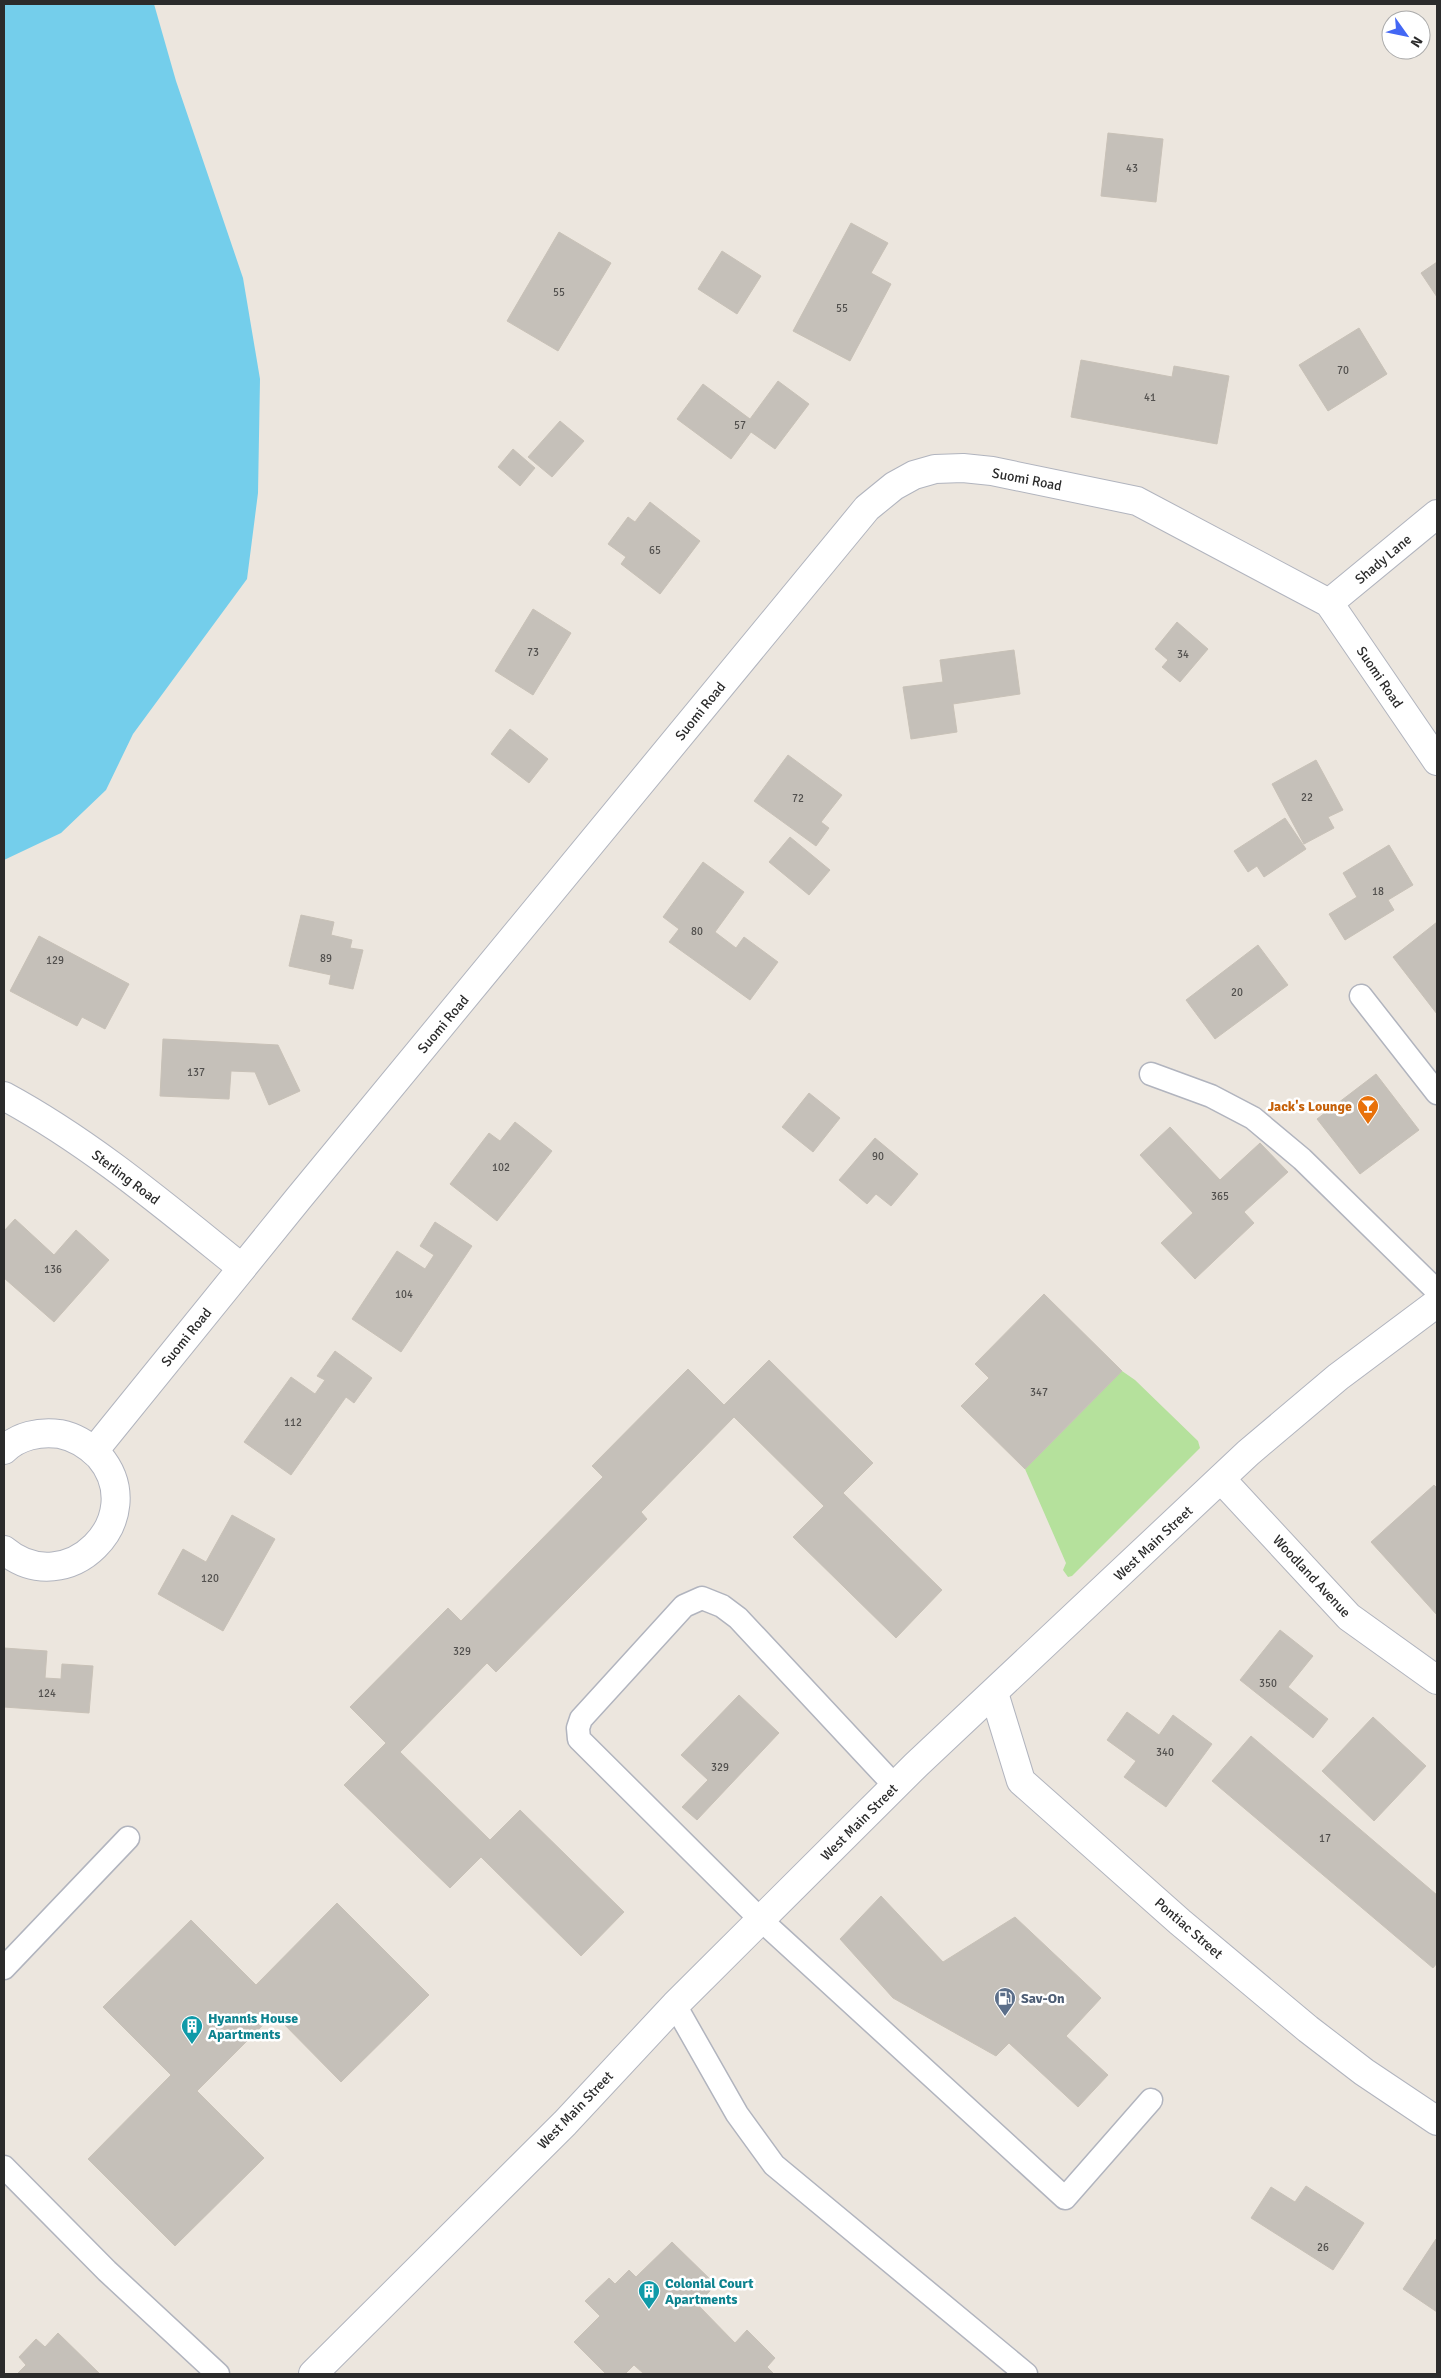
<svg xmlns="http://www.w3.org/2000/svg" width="1441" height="2378" viewBox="0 0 1441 2378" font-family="Signika,sans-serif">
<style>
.green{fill:#b5e19c}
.water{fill:#74ceeb}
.building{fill:#c5c0b9;stroke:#c8c1b7}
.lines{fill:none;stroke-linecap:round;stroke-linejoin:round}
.lane-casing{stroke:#b1b4be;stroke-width:25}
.street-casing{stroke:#b1b4be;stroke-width:30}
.secondary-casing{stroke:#b1b4be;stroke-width:30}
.lane{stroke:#fff;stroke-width:22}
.street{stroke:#fff;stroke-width:28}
.secondary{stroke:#fff;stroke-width:28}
.labels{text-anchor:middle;stroke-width:5;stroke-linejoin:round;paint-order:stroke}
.number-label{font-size:11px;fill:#52504e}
.street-label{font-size:14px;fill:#2b2b2b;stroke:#fff}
.food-label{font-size:14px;font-weight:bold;fill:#c56008;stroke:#fff;text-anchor:end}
.service-label{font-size:14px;font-weight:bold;fill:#4e5e75;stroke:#fff;text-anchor:start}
.culture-label{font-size:14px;font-weight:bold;fill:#0d838f;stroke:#fff;text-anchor:start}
</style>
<rect width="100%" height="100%" fill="#ece6de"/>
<!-- green -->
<polygon class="green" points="1122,1371 1135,1380 1198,1441 1200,1448 1072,1576 1068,1577 1063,1570 1066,1563 1025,1469"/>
<!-- water -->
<polygon class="water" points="4,4 154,4 176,81 243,278 260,379 258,493 247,579 133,734 106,790 61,833 4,860"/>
<!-- building -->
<g class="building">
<polygon points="1108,133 1163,139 1156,202 1101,196"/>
<polygon points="851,223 888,243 871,273 891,284 850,361 793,331"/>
<polygon points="559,232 611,263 558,351 507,321"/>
<polygon points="722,251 761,276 737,314 698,289"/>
<polygon points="1437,262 1437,297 1421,273"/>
<polygon points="1359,328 1387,374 1328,411 1299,365"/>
<polygon points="1081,360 1172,377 1174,366 1229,376 1217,444 1071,417"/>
<polygon points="778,381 809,404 775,449 751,432 731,459 677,419 703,384 750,419"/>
<polygon points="560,421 584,441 552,477 528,457"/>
<polygon points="513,449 535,468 520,486 498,467"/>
<polygon points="650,502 700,541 660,594 621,564 626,557 608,544 628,517 635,522"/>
<polygon points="533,609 571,633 533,695 495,671"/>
<polygon points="1177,622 1208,649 1180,682 1162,667 1168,660 1155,649"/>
<polygon points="1014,650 1020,694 953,704 957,732 911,739 903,687 943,682 940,660"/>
<polygon points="510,729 548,759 529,783 491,754"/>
<polygon points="788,755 842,795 821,822 829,828 816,846 754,801"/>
<polygon points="1316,760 1343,810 1328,817 1334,828 1304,844 1272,784"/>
<polygon points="1285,818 1306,849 1264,877 1257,866 1248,872 1234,851"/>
<polygon points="790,837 830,870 809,895 769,862"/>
<polygon points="1389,845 1413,885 1388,900 1394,910 1345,940 1329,914 1357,897 1343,873"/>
<polygon points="703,862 744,892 715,932 736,948 744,937 778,962 750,1000 669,942 679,929 663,917"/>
<polygon points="301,915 334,922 331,935 352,940 350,948 363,950 353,989 329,984 331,975 289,966"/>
<polygon points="1437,922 1437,1014 1393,957"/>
<polygon points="39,936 129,984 105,1029 82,1017 77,1026 10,991"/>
<polygon points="1258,945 1288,985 1215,1039 1186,1000"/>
<polygon points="163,1039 278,1045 300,1091 269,1105 255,1072 231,1071 229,1099 160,1096"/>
<polygon points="1376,1074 1419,1130 1360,1174 1317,1119"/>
<polygon points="809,1093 840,1118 813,1152 782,1127"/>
<polygon points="515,1122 552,1151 497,1221 450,1184 489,1133 500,1141"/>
<polygon points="1170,1127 1220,1180 1260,1143 1288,1172 1244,1212 1254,1223 1195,1279 1161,1243 1193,1213 1140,1155"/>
<polygon points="875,1138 918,1174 891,1206 876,1194 867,1204 839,1180"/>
<polygon points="15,1219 54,1255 76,1230 109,1260 54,1322 4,1278 4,1231"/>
<polygon points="435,1222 472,1246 401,1352 352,1319 397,1251 425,1269 434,1255 420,1246"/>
<polygon points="1044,1294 1122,1371 1025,1469 961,1406 989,1378 975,1364"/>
<polygon points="335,1351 372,1378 354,1403 346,1397 291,1475 244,1442 291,1377 315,1394 325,1380 317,1376"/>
<polygon points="769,1360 873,1463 843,1493 942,1590 896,1638 793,1537 824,1506 734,1417 641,1512 647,1519 496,1672 487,1663 400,1752 490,1840 520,1810 624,1912 581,1956 481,1857 450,1888 344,1785 386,1743 350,1707 448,1608 461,1621 603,1477 592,1466 688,1369 724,1405"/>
<polygon points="1434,1485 1437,1488 1437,1615 1371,1542"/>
<polygon points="232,1515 275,1539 223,1631 158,1594 183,1549 206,1562"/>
<polygon points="1280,1630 1313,1656 1288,1687 1328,1719 1313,1738 1240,1680"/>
<polygon points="4,1648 47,1651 45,1678 61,1679 62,1664 93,1666 89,1713 4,1707"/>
<polygon points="739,1695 779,1733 697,1820 682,1807 708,1780 681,1755"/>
<polygon points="1127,1712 1159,1735 1173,1715 1212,1744 1166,1807 1124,1777 1136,1761 1107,1740"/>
<polygon points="1373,1717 1426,1766 1374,1821 1322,1771"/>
<polygon points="1251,1736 1437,1895 1437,1963 1433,1968 1212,1781"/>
<polygon points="881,1896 943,1962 1015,1917 1101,1998 1066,2036 1108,2075 1078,2107 1009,2043 996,2056 893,1998 840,1939"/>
<polygon points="337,1903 429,1995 341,2082 274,2014 197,2091 264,2158 175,2246 88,2159 171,2075 103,2007 191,1920 256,1985"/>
<polygon points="1306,2186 1364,2223 1333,2270 1251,2218 1271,2187 1295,2202"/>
<polygon points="1436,2239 1437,2240 1437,2312 1403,2289"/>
<polygon points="672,2242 716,2285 697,2304 735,2343 747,2330 775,2358 767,2367 774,2374 644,2374 634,2365 625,2374 606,2374 574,2342 600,2316 585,2301 609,2278 615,2284 629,2270 636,2277"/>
<polygon points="58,2333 100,2374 17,2374 26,2365 19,2357 36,2339 45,2347"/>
</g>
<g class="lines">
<!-- lane casing -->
<g class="lane-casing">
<g id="lane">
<polyline points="1361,996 1437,1093"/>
<polyline points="1151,1074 1211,1096 1253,1118 1302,1159 1437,1291"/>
<polyline points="895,1786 738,1618 722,1606 702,1598 684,1606 581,1719 578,1728 579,1739 761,1920 1065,2198 1151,2100"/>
<polyline points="4,1968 128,1838"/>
<polyline points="675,2005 737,2114 774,2165 1026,2374"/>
<polyline points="4,2167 107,2271 218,2374"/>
</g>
</g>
<!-- street casing -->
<g class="street-casing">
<g id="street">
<polyline points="1329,603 1437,514"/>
<path d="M4,1096C91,1143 166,1207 242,1268"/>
<path d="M4,1450C18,1436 40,1431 60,1434C75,1437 88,1445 99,1456C152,1518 67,1603 4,1550"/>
<polyline points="94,1451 298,1199 867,508 894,486 914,475 935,469 963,468 992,471 1137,501 1329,603 1437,761"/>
<polyline points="1221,1479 1349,1617 1437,1680"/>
<polyline points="994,1693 1021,1781 1180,1922 1308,2029 1364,2072 1437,2121"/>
</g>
</g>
<!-- secondary casing -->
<g class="secondary-casing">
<polyline id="secondary" points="313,2374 565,2123 675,2005 916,1765 1248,1453 1338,1377 1437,1303"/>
</g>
<!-- lane -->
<use href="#lane" class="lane"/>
<!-- street -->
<use href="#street" class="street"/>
<!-- secondary -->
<use href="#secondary" class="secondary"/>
</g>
<!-- icons -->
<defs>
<g id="bar-pin" transform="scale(1.125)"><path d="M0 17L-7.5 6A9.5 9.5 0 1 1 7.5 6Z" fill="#e8710a" stroke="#fff"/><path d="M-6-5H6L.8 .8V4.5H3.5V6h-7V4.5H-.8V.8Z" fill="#fff"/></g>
<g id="fuel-pin" transform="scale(1.125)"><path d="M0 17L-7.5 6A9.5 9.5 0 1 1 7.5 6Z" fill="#5c6f8a" stroke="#fff"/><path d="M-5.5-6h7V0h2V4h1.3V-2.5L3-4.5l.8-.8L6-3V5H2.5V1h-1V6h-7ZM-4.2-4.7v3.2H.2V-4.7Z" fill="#fff"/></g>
<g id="building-pin" transform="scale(1.125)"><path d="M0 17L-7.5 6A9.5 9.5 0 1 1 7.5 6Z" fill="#0f9aa8" stroke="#fff"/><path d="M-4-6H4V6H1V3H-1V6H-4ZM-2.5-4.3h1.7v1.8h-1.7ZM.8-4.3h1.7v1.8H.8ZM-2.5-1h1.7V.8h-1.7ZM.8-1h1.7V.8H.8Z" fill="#fff"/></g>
</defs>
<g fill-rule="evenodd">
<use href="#bar-pin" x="1368" y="1106"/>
<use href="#fuel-pin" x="1005" y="1998"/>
<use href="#building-pin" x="192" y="2026"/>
<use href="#building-pin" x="649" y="2291"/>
</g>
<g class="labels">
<!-- number labels -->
<g class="number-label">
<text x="1132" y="172">43</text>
<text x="559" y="296">55</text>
<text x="842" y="312">55</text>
<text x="1343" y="374">70</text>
<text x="1150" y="401">41</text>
<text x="740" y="429">57</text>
<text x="655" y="554">65</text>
<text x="533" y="656">73</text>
<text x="1183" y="658">34</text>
<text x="1307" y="801">22</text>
<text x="798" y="802">72</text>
<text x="1378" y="895">18</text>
<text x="697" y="935">80</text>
<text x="326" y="962">89</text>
<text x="55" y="964">129</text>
<text x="1237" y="996">20</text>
<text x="196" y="1076">137</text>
<text x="878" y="1160">90</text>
<text x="501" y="1171">102</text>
<text x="1220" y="1200">365</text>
<text x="53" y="1273">136</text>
<text x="404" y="1298">104</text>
<text x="1039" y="1396">347</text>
<text x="293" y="1426">112</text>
<text x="210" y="1582">120</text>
<text x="462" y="1655">329</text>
<text x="1268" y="1687">350</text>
<text x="47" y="1697">124</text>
<text x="1165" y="1756">340</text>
<text x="720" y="1771">329</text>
<text x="1325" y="1842">17</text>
<text x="1323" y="2251">26</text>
</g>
<!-- street labels -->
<g class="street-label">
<text transform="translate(1027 479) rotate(11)" y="5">Suomi Road</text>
<text transform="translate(1383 559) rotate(-40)" y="5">Shady Lane</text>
<text transform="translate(1380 677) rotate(56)" y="5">Suomi Road</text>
<text transform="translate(700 711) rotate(-51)" y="5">Suomi Road</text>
<text transform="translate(443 1024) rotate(-50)" y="5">Suomi Road</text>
<text transform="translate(126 1177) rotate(37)" y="5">Sterling Road</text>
<text transform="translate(186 1337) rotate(-51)" y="5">Suomi Road</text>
<text transform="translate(1153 1543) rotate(-43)" y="5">West Main Street</text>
<text transform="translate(1312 1576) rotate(47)" y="5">Woodland Avenue</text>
<text transform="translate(859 1822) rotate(-45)" y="5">West Main Street</text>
<text transform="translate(1189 1928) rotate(41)" y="5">Pontiac Street</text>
<text transform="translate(575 2110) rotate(-46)" y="5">West Main Street</text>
</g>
<!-- food labels -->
<g class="food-label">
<text x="1352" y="1111">Jack's Lounge</text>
</g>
<!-- service labels -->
<g class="service-label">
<text x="1021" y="2003">Sav-On</text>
</g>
<!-- culture labels -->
<g class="culture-label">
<text x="208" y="2023">Hyannis House<tspan x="208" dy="16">Apartments</tspan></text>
<text x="665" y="2288">Colonial Court<tspan x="665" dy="16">Apartments</tspan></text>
</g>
</g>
<!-- border -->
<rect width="1441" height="2378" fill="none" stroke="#2b2b2b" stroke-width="10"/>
<!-- north arrow -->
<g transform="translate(1406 35) rotate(123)"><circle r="24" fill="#ffffff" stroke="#aaaaaa"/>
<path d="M0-4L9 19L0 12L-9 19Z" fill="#4367f4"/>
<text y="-8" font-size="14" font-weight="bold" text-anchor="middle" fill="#2b2b2b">N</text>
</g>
</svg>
